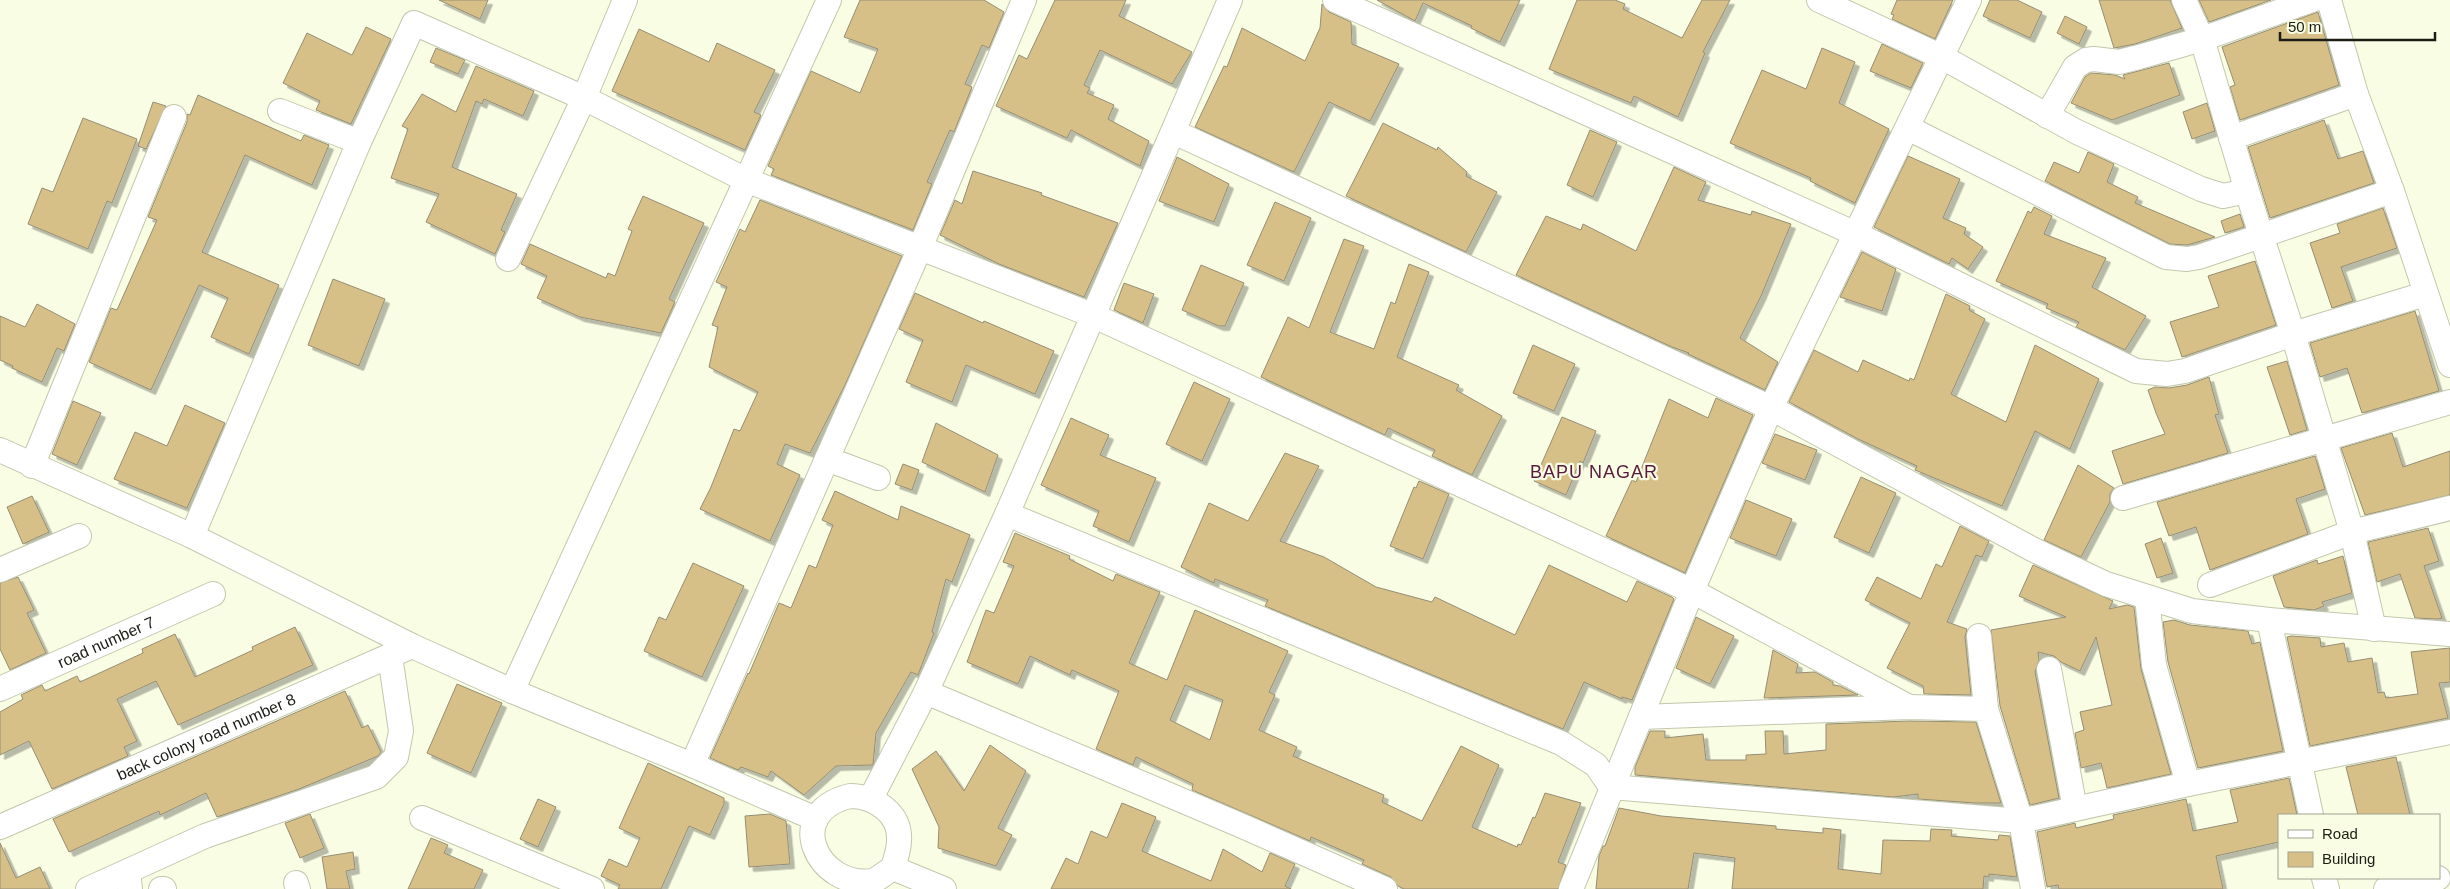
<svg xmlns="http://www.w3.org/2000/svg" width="2450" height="889" viewBox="0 0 2450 889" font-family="Helvetica,sans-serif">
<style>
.building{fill:#d6c087;stroke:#958d76;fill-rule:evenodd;filter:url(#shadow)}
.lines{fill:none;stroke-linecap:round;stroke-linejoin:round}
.minor-casing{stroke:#c3c7ae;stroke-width:26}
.minor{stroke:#fff;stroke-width:24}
.labels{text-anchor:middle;stroke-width:4.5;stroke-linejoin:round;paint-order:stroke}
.street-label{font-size:16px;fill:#1c1e15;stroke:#f8fde3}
.neighbourhood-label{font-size:18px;letter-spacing:1px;fill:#591a3d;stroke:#f8fde3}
</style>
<defs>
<filter id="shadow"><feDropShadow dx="4.5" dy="4.5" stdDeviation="0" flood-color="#0004"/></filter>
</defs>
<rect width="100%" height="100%" fill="#f8fde3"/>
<!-- building -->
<g class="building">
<polygon points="439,0 488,0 480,19"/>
<polygon points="860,0 984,0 1004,12 989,48 982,45 965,84 972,87 954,132 950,130 927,182 932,184 913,230 771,175 774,169 768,166 811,71 860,93 878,49 844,37"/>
<polygon points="1055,0 1126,0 1119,16 1192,52 1172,84 1100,50 1084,85 1090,88 1087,93 1114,105 1108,119 1149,141 1140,166 1071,130 1067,138 996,106 1019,55 1027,59"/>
<polygon points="1377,0 1520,0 1500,42 1471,28 1472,26 1423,3 1415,21"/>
<polygon points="1577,0 1615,0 1625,4 1623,9 1682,38 1702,0 1730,0 1703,52 1705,53 1678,117 1634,96 1631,103 1549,69"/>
<polygon points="1897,0 1953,0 1935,39 1892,19 1894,15 1891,14"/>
<polygon points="1990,0 2017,0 2042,12 2030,38 1983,16"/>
<polygon points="2099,0 2170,0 2182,28 2135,44 2114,48"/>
<polygon points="2199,0 2271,0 2209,22"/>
<polygon points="1322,4 1329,12 1351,22 1352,44 1399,64 1370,121 1329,102 1294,172 1195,127 1224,66 1227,67 1242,28 1305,61 1320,28"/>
<polygon points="2318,12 2339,85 2240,120 2230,87 2235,85 2222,47"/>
<polygon points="2065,16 2087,27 2079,44 2057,33"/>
<polygon points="366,27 391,39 351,124 316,110 320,101 283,83 307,33 352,55"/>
<polygon points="639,29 709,62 717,43 775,70 754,112 761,115 745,150 612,91"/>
<polygon points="1882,44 1923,63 1911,88 1870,71"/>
<polygon points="436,48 465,60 458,74 430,62"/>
<polygon points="1822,48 1855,62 1839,103 1889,129 1855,203 1810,181 1811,178 1730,143 1762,70 1806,89"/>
<polygon points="2169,63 2180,95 2112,120 2071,103 2085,77 2091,73 2115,75 2125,79 2123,75"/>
<polygon points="476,66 534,91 523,116 484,99 482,104 476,101 452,167 517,194 501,230 505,232 495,254 426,222 439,194 391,178 408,129 402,126 422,94 456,112"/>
<polygon points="198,95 301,141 304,135 329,145 312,185 245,155 202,252 279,285 249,354 211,337 228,298 199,285 151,390 89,362 111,308 117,310 157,220 148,217 187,122 187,114 190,115"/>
<polygon points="153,102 166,106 146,149 138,146"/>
<polygon points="2207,103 2215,131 2192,139 2183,112"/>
<polygon points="83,118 137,139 112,203 107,201 88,249 28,224 42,188 53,192"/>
<polygon points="2324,120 2338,159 2363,151 2374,183 2270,218 2248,147"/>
<polygon points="1383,123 1437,150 1438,147 1467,172 1466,176 1497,192 1466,252 1346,196"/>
<polygon points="1590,130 1617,142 1593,197 1567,185"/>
<polygon points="2088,152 2114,164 2107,182 2138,197 2135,203 2215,237 2187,245 2170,244 2045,181 2054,162 2079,173"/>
<polygon points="1908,156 1960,179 1943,218 1966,228 1964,234 1983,247 1968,269 1952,258 1949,264 1874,227"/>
<polygon points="1177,157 1229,184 1214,222 1159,201"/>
<polygon points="1674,167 1706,182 1698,200 1751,215 1752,211 1791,224 1761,296 1740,338 1778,362 1765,390 1688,354 1689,353 1672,347 1516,275 1546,216 1581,230 1583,224 1636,251"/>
<polygon points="973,171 1042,193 1041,195 1118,223 1084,297 999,264 940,235 955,200 962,204"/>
<polygon points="643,196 704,223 669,299 675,302 661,333 580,317 537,298 547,276 521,264 530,244 606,278 608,273 615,276 632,231 628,229"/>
<polygon points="760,200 902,256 845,385 810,453 785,444 777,464 800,475 770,541 700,509 711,487 734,429 740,431 758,392 709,367 718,327 712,325 727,287 716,282 740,229 745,232"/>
<polygon points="1275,202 1311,218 1284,281 1247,265"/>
<polygon points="2034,207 2052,216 2044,234 2106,258 2092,287 2146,316 2125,350 2076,327 2079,322 2046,308 2048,304 1996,281 2028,211 2031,213"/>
<polygon points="2383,208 2397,248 2341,267 2353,301 2332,308 2310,243 2340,233 2337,224"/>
<polygon points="2240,214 2244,227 2225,233 2221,221"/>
<polygon points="1344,239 1364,246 1330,332 1374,349 1391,302 1395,304 1409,264 1429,272 1397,357 1459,385 1456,390 1502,416 1472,475 1432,456 1435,450 1388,428 1385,435 1261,377 1288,317 1309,328"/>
<polygon points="1862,252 1896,269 1882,311 1840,297"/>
<polygon points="2255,261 2276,325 2182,357 2170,322 2219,307 2208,276"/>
<polygon points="1201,265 1244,283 1225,326 1219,326 1182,310"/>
<polygon points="333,279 385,299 359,366 308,345"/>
<polygon points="1124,283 1154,294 1143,323 1114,310"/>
<polygon points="915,293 983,323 984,321 1054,351 1035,394 966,365 952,402 906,382 923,340 899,329"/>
<polygon points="1946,294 1970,306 1969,310 1985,319 1951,394 2006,422 2035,345 2099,379 2070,449 2035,431 2002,506 1915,470 1917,466 1858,439 1789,402 1814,350 1858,372 1863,360 1909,381 1910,378 1914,380"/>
<polygon points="37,304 75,324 64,351 57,348 42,382 12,368 13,366 0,360 0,316 25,327"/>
<polygon points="2415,311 2439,391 2362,413 2347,368 2320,377 2310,343"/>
<polygon points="1533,345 1575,364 1554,411 1513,393"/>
<polygon points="2287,361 2307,430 2290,435 2267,367"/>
<polygon points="2209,377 2219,414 2215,415 2228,453 2123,484 2112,451 2165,434 2156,413 2148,390 2155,387 2169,388 2187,385"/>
<polygon points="1194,382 1230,399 1202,461 1166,444"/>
<polygon points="1716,398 1753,415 1685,573 1606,536 1632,480 1636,482 1669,399 1708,418"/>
<polygon points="73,401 101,413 77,465 52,454"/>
<polygon points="185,405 225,423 187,508 114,479 135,432 167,446"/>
<polygon points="1562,417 1596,431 1583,463 1580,461 1566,495 1534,481"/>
<polygon points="1071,418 1109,435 1100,455 1156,478 1129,542 1093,526 1099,511 1041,485"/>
<polygon points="936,423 998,455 985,492 922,462"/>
<polygon points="2392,433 2403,467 2450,451 2450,495 2365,515 2341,448"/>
<polygon points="1775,434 1817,450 1805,480 1762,463"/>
<polygon points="1285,453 1319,466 1280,541 1324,557 1376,587 1432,602 1435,597 1515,635 1549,565 1627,602 1637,581 1672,597 1674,599 1632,700 1622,697 1622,699 1584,682 1563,729 1265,606 1268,600 1215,579 1214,583 1181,567 1209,503 1248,521"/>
<polygon points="2315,456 2325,489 2296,499 2308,534 2210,570 2196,527 2169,536 2157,502"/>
<polygon points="903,464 919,470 912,490 895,484"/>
<polygon points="2078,465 2114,488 2110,494 2110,502 2081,557 2044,540"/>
<polygon points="1861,477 1896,493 1869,553 1834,537"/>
<polygon points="1419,481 1449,494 1423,559 1390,546 1414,487 1416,488"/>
<polygon points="835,491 898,520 901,506 970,535 952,582 946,579 932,632 934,633 918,675 911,672 876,733 873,765 836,766 804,795 771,771 768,777 741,767 738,770 710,758 748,673 749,674 779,603 791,608 809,565 816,568 833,525 822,520"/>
<polygon points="32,496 49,532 23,544 7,507"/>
<polygon points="1746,500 1792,519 1776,556 1730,538"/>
<polygon points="1960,526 1989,541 1982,557 1976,555 1947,622 1967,629 1965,637 1971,695 1924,694 1923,686 1887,668 1910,623 1865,600 1877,577 1921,599 1936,564 1942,567"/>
<polygon points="2428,528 2439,561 2424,566 2442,618 2438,619 2415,618 2400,574 2377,582 2368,542"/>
<path d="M1015,533L1070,556L1069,559L1113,581L1116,574L1160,592L1129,663L1167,680L1195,610L1288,651L1269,692L1275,695L1259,730L1297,747L1293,756L1384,795L1382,802L1422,821L1461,746L1499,765L1472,827L1517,847L1518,844L1521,845L1533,817L1535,818L1545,793L1581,803L1558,862L1566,865L1558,889H1404L1398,886L1391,877L1362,864L1364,860L1311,837L1310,841L1192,790L1193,784L1136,757L1133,765L1096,749L1119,691L1072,670L1070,675L1030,656L1018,684L967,662L986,610L994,613L1014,566L1003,562ZM1185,685L1223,700L1210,740L1170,720Z"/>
<polygon points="2161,538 2173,573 2157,578 2145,544"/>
<polygon points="2343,556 2352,593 2322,602 2324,606 2314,610 2284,607 2273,576 2317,560 2318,564"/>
<polygon points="693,563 744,586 702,677 644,651 659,617 666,620"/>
<polygon points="2033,565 2113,601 2109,609 2127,605 2134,607 2141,669 2171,774 2107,788 2101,763 2081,768 2075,733 2084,730 2080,712 2112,705 2096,637 2080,671 2061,662 2054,656 2038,652 2039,660 2035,672 2059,798 2030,805 2000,706 1991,630 2066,617 2019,596"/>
<polygon points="18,577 34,610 27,613 46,653 10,670 0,649 0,583"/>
<polygon points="1696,617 1734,636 1710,684 1676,668"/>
<polygon points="2174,620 2190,625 2248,631 2252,644 2260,642 2283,751 2198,768 2168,662 2163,622"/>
<polygon points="295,627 313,665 178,725 156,681 117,699 137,741 124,747 128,756 52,789 29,741 0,755 0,712 23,699 21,695 42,685 45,691 77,676 80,682 143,653 142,649 175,634 195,677 253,650 252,647"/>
<polygon points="2291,636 2320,638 2321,647 2344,643 2348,662 2372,658 2378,693 2384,692 2386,698 2418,694 2411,652 2450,648 2450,682 2439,683 2448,718 2310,746 2287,637"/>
<polygon points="1773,650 1798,664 1796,673 1815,672 1833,682 1833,685 1840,686 1858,695 1764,698"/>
<polygon points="457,684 502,703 471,773 427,753"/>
<polygon points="345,691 362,728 368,725 381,752 378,756 299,789 217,817 206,793 160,815 159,811 69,852 53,819"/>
<polygon points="1909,721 1976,722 2001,803 1976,803 1918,799 1918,794 1893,797 1635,775 1635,767 1650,731 1665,731 1665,738 1703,734 1706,760 1746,760 1746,755 1766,754 1765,731 1783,731 1784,754 1826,750 1826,724"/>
<polygon points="990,745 1026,771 998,828 1012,835 996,866 938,848 939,827 912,769 936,751 964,791"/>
<polygon points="2396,757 2410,815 2358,815 2346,767"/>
<polygon points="648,763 724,798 724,804 710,835 689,826 661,889 618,889 620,885 601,876 609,859 627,867 640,838 619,828"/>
<polygon points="2289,778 2297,815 2279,815 2279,842 2216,856 2223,889 2059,889 2058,885 2047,887 2037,832 2075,823 2076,828 2114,819 2113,815 2186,799 2193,831 2238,822 2230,790"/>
<polygon points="538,799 556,807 538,847 520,839"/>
<polygon points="1122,803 1156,817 1142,851 1211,881 1223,849 1262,872 1270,853 1295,864 1285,886 1291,889 1051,889 1066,858 1078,864 1091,831 1107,838"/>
<polygon points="1619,808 1661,816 1776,826 1776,829 1823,833 1823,828 1841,830 1838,869 1881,874 1883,840 1930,841 1931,829 1952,830 1951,836 1998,840 1999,835 2010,836 2017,877 1989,874 1989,877 1984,876 1983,889 1732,889 1735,858 1694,853 1688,889 1596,889 1599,856 1603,846 1605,846"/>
<polygon points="310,814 324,848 300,858 285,823"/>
<polygon points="770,814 786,821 790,864 749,867 745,816"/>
<polygon points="431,838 448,845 444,853 483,870 474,889 408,889"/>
<polygon points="0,843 16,878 40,867 50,889 0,889"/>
<polygon points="353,852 355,869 346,871 350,889 327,889 322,857"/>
</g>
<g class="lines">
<!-- minor casing -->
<g class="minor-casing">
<g id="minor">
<polyline points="1335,0 1856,234 2136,371 2167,374 2185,371 2293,334 2425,294"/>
<polyline points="1819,0 1942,57 2077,132 2201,189 2223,196 2247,191"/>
<polyline points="2184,0 2202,39 2247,191 2293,334 2352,532 2374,629"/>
<polyline points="2329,0 2356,94 2392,191 2450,365"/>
<polyline points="280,111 359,142"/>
<polyline points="2047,116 2075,67 2086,60 2094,59 2119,62 2139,57 2202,39 2312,0"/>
<polyline points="1908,128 2166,257 2187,259 2199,257 2392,191"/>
<polyline points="1174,132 1771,408 2032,549 2106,584 2192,611 2269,620 2450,634"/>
<polyline points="2231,138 2356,94"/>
<polyline points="508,259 584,98 625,0"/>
<polyline points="0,450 192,536 412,646 512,691 692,765 816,819"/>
<polyline points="827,459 878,478"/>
<polyline points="32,466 174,117"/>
<polyline points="2123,498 2450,402"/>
<polyline points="1007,514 1561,743 1596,765 1611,787 2021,821 2188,784 2450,732"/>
<polyline points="192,536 359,142 414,23 584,98 746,180 1092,315 1692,591 1909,707"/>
<polyline points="0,570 79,536"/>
<polyline points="2210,585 2352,532 2450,508"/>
<polyline points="2147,597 2154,665 2188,784"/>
<polyline points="2269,620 2311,815"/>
<polyline points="1979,636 1986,709"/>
<polyline points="2049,669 2075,809"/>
<path id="s1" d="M0,689L213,594"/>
<polyline points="512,691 829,0"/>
<polyline points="926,692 1240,825 1385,889"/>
<polyline points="1641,717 1909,707 1986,709 2021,821 2033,889"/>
<polyline points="692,765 920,248 1024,0"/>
<path d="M850,796C874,796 901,813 899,841C899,850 895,860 893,868C886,872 880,878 873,881C818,889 781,813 850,796Z"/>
<polyline points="871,798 926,692 1007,514 1230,0"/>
<polyline points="422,818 592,889"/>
<path id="s2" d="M0,827L412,646"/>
<polyline points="893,868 944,889"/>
<polyline points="128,871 205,836 376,777 396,757 401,731 390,656"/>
<polyline points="2324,878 2327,889"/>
<polyline points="296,883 298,889"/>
<polyline points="88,889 128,871 130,889"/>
<polyline points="161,889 164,889"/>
<polyline points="1571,889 1692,591 1771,408 1969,0"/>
<polyline points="2386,889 2438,878"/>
</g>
</g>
<!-- minor -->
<use href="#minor" class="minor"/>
</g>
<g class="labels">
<!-- street labels -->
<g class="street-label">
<text dy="6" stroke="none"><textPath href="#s1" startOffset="116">road number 7</textPath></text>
<text dy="6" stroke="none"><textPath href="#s2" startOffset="225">back colony road number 8</textPath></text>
</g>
<!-- neighbourhood labels -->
<g class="neighbourhood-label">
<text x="1594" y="478">BAPU NAGAR</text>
</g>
</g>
<!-- legend -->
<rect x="2278" y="814" width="162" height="65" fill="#f8fde3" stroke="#a0a491"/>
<rect x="2288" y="830" width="25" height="8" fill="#ffffff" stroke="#a0a491"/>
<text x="2322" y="839" font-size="15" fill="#1c1e15">Road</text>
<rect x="2288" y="852" width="25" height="15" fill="#d6c087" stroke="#a0a491"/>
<text x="2322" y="864" font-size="15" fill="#1c1e15">Building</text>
<!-- scale -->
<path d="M2280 32v8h155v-8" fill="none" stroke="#1c1e15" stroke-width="2.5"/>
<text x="2288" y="32" font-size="15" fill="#1c1e15" stroke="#f8fde3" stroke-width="4" paint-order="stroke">50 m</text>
</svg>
